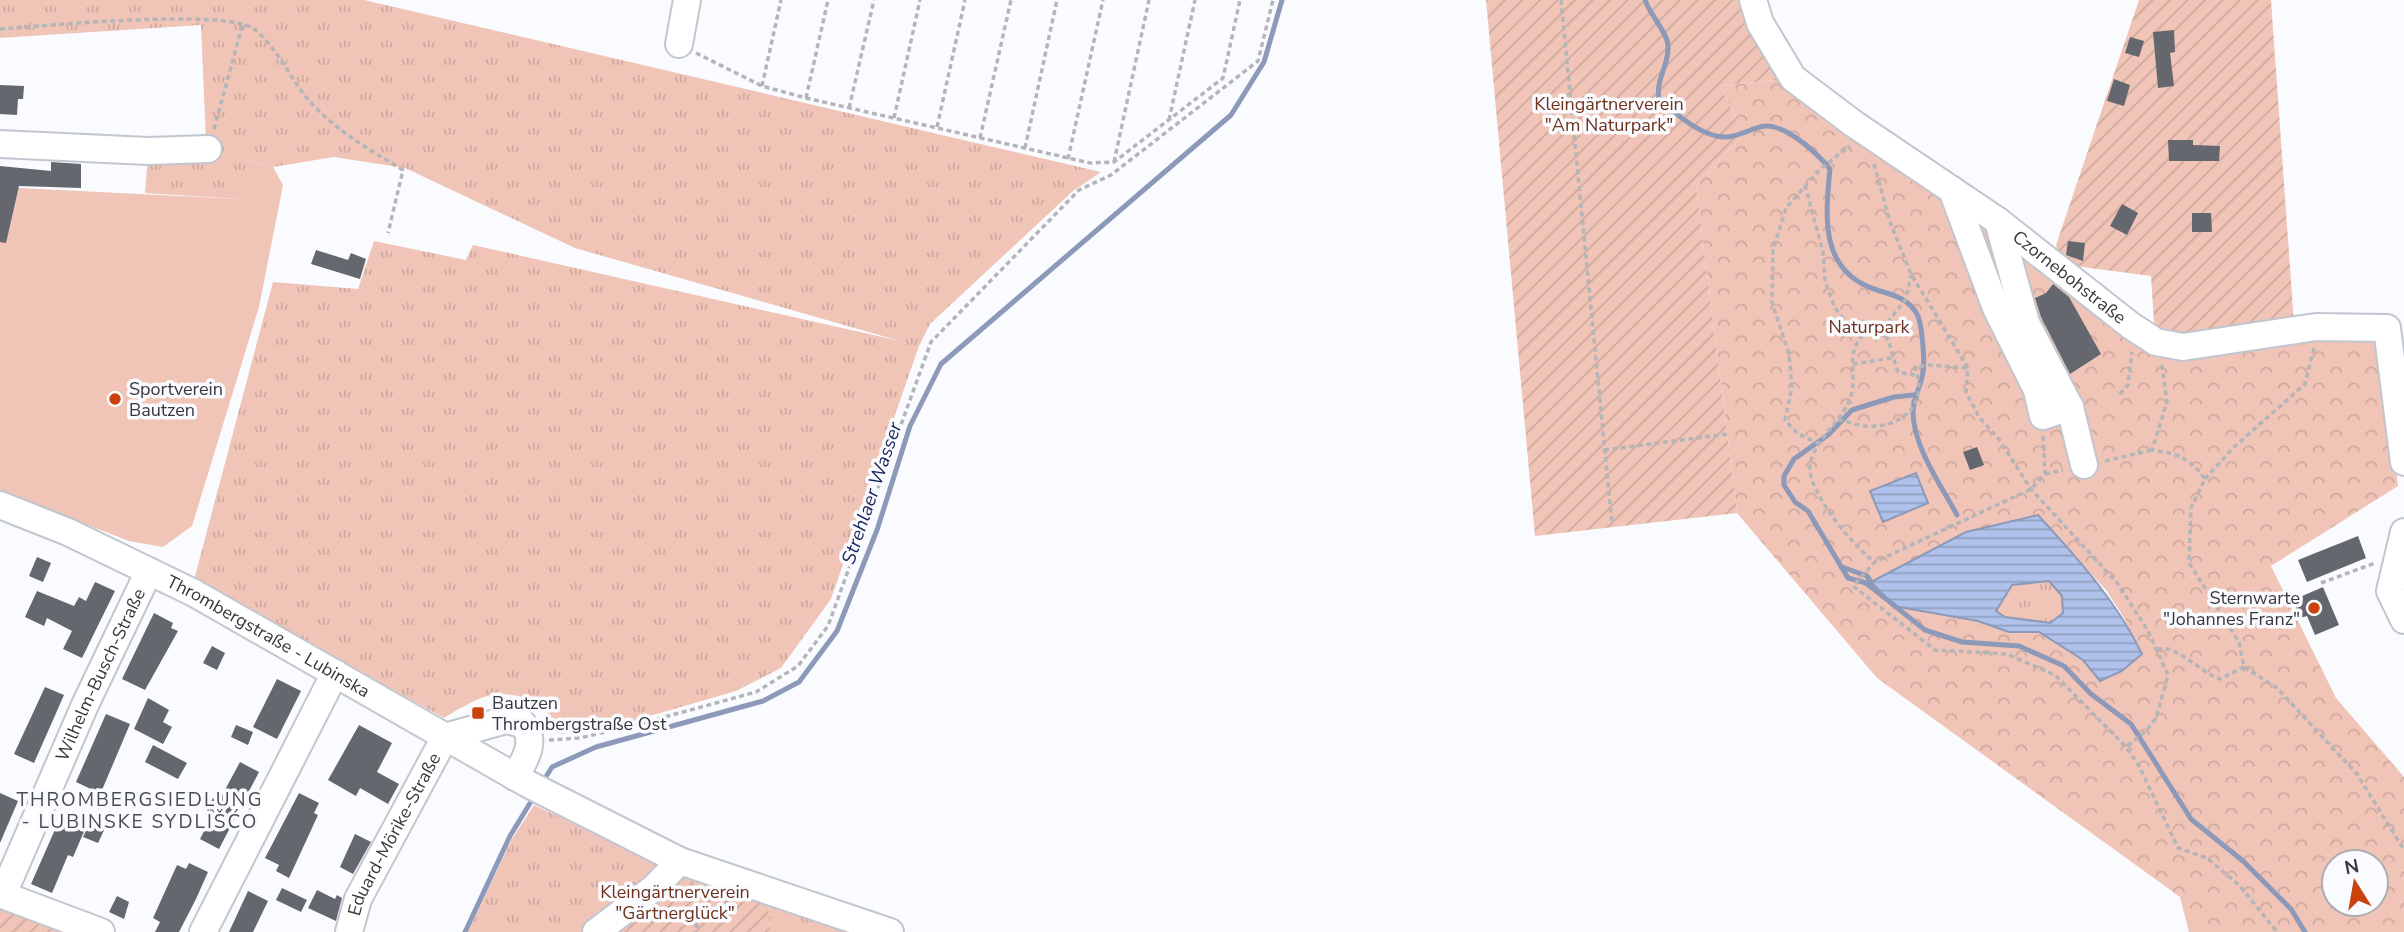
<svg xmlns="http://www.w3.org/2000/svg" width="2404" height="932" viewBox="0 0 2404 932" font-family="'Nunito Sans',sans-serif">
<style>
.grass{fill:url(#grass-tufts)}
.forest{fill:url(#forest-crowns);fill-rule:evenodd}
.park{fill:#f0c4b7}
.garden{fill:url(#garden-furrows)}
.water{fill:url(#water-rules);stroke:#8c99b8;stroke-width:2;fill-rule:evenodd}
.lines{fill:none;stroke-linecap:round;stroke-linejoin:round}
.stream{stroke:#8c99b8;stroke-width:5}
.building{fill:#64676e}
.minor-casing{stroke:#c2c6ce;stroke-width:30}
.path{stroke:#b4b5b9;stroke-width:3.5;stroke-dasharray:5 3.5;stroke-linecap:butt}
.minor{stroke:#fff;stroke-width:26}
.poi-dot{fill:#ca430e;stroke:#fafbff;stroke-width:2.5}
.labels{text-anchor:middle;stroke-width:7;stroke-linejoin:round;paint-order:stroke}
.park-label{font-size:18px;fill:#6f321f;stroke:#fafbff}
.street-label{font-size:18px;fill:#38393d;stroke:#fafbff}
.poi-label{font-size:18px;fill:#38393d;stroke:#fafbff;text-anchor:start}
.water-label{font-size:19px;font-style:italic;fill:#152456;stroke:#fafbff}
.neighbourhood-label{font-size:19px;letter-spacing:2px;fill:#484b51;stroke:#fafbff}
</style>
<defs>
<pattern id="grass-tufts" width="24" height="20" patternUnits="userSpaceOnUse" patternTransform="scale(1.75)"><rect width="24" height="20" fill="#f0c4b7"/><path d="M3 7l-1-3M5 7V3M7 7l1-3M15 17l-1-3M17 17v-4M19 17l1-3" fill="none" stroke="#cfa99e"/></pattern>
<pattern id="forest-crowns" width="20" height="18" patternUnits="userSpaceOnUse" patternTransform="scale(1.75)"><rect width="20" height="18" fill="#f0c4b7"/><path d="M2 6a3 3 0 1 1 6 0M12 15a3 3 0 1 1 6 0" fill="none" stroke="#cfa99e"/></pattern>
<pattern id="garden-furrows" width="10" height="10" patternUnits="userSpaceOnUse" patternTransform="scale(1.75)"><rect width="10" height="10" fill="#f0c4b7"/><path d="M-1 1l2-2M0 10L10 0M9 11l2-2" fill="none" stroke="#cfa99e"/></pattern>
<pattern id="water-rules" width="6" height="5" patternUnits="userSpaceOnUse" patternTransform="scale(1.75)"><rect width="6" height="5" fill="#b0c2ec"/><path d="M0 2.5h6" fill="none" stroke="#909fc0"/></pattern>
</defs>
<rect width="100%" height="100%" fill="#fafbff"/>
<!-- grass -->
<g class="grass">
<path d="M0,0H364L1101,172L1073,191L930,324L919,346L831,599L781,668L736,691L605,729L560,734L542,703C494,687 487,693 444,718L194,580L273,282L358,289L374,241L466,260L473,245L900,341L575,248L405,168L334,157L273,167L247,160L240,199L145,193L149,143L206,141L201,25L0,38Z"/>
<polygon points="2049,581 2062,596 2063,613 2050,623 2005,617 1996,610 2012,585"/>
<polygon points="534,805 669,869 584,932 468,932 512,839"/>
<polygon points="768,902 864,932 770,932"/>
</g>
<!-- forest -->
<path class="forest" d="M1785,79L2147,347L2381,332L2398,486L2271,566L2336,698L2404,777V932H2189L2180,897L1877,678L1737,513L1696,186L1744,134L1720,86ZM2038,515L2106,590L2126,621L2100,681L2083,660L2039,632H2009L1978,621L1894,606L1871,582L1966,532ZM2334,862H2376V904H2334Z"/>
<!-- park -->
<polygon class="park" points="247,160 273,167 283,185 259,307 192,526 163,547 129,541 0,491 0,187 239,199"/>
<!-- garden -->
<g class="garden">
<polygon points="1486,0 1744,0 1785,79 1720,86 1744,134 1696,186 1737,513 1535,536"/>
<polygon points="2139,0 2271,0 2294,324 2155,337 2151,276 2060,264 2056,245"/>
<polygon points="669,869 768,902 770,932 584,932"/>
<polygon points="0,896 94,932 0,932"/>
</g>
<!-- water -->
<g class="water">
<polygon points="1916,473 1928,503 1883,522 1870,491"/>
<path d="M2038,515C2078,559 2116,600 2142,654L2122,671L2100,681L2083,660L2039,632H2009L1978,621L1894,606L1871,582L1966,532ZM2049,581L2062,596L2063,613L2050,623L2005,617L1996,611L2012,585Z"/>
</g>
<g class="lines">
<!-- stream -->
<g class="stream">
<path d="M1645,0C1650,15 1667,32 1668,45C1670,64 1655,79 1659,100C1677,114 1700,136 1724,137C1736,138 1748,130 1760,127C1782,120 1817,153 1830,169C1825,219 1820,272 1877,290C1893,295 1908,298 1917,314C1922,323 1925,361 1923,372C1921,387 1913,397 1913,413C1914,448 1941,485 1957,515"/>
<polyline points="1914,395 1894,397 1852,410 1828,435 1794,459 1784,476 1784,485 1795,502 1808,511 1848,578 1866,583 1925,630 1962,642 2019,646 2064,666 2091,694 2131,724 2191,819 2243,861 2291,909 2305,932"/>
<polyline points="1842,567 1867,576 1871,582 1866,583"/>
<polyline points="542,783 552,767 596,747 763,701 799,682 837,631 877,530 910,426 941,364 1231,115 1264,62 1282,0"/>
<polyline points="465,932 510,836 535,795"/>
</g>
</g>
<!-- building -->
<g class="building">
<polygon points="2174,30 2175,52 2170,53 2174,86 2158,88 2153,32"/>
<polygon points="2130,37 2144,41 2139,57 2125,53"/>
<polygon points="2114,79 2130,85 2124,106 2107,101"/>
<polygon points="0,85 24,86 23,99 18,99 17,115 0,114"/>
<polygon points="2168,140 2193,140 2193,145 2220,146 2219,161 2169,161"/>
<polygon points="51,162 81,164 81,188 19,186 6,243 0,242 0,166 51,171"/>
<polygon points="2122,204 2138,213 2127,235 2110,226"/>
<polygon points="2192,213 2211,213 2212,232 2192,232"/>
<polygon points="2068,241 2085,243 2083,261 2066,255"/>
<polygon points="316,250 348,260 351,253 366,259 360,279 311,264"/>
<polygon points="2053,284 2069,297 2101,354 2070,374 2041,317 2035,298 2046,293"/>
<polygon points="1977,447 1984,465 1970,470 1963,452"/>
<polygon points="2358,536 2366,558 2307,582 2298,560"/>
<polygon points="37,557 51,563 43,582 29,576"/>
<polygon points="95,582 115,591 82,658 63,649 72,631 47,618 44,626 25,617 37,591 74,606 79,597 86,601"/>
<polygon points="2323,587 2339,625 2315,635 2307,616 2300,618 2293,600"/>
<polygon points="154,613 173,623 171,628 178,631 145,690 122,679"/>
<polygon points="212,646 225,653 217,670 203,663"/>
<polygon points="277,679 301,691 277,739 253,727"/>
<polygon points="45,687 64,695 34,763 14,754"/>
<polygon points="148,698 169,710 163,722 172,727 163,744 134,729"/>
<polygon points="106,714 130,724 102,790 97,788 95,791 76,782"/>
<polygon points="236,725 253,732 248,745 231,737"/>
<polygon points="359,725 392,743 377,772 399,784 388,804 360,788 356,796 328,780"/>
<polygon points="153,745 187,763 178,779 145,762"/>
<polygon points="240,762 259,772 219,849 200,839 211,818 205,815 213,798 219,801"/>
<polygon points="0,793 18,801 0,843"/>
<polygon points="299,793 319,803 314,813 318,815 289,878 276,871 279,865 265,858"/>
<polygon points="61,816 86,827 73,857 68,855 52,893 31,884"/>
<polygon points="91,820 106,826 98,843 83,837"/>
<polygon points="355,834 371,842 353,874 340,867"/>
<polygon points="189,863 208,872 196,899 179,932 155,932 160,922 153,918 177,865 186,869"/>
<polygon points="282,888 307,900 301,912 276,900"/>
<polygon points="317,890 335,899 337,895 342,898 336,921 308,908"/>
<polygon points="248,891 268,901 253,932 229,932"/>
<polygon points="117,896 129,902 124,919 109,912"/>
</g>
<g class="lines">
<!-- minor casing -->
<g class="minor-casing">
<g id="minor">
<path id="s1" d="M1753,0L1760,23L1793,78L1854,124L1998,221L2130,325L2156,342L2183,347L2316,327L2387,328L2404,462"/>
<polyline points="679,44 687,0"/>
<polyline points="0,144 148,151 208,149"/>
<polyline points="1952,190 1996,308 2037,390 2043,416 2070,407"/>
<polyline points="1998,221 2026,323 2070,407 2084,465"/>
<path id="s2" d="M0,505L68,532L194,593L528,784L680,861L890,932"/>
<polyline points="2404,532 2390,591 2404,620"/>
<path d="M445,737L506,720L523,724C537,741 525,760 515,777"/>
<polyline points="0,894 101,932"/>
<path id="s3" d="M3,894L85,705L149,571"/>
<polyline points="203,932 335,673"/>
<path id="s4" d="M349,932L358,899L445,737"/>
<polyline points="596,932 654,888 680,861"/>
</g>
</g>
<!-- path -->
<g class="path">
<polyline points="1561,0 1612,524"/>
<path d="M0,29C44,26 226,8 254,29C273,43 291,78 306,97C333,129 368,149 403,170L388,233"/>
<polyline points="696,53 762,86 806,98 1090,163 1114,162 1223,78 1240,0"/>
<polyline points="762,86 781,0"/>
<polyline points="806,98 828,0"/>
<polyline points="849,108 874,0"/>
<polyline points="894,118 920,0"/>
<polyline points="1169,120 1195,0"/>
<polyline points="937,127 965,0"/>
<polyline points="214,129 243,23"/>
<polyline points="980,138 1011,0"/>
<polyline points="1025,148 1057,0"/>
<polyline points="1068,159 1103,0"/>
<polyline points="1114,162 1149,0"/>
<polyline points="1874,164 1890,222 1911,274 1968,368 1966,392 1979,417 1998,438 2031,489 2118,584 2148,631 2168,675 2156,718 2146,731 2126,747"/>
<polyline points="1805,185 1823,252 1825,281 1835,308 1854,332 1863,335 1884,327 1906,299 1911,275"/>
<polyline points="1884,327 1898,372 1913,375 1914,370"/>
<path d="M1863,335C1843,356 1860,378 1849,401C1840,423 1813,441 1810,466C1807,491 1855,549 1875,562"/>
<polyline points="1853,364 1892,358"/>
<path d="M2162,365L2167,402L2152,450C2178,454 2190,458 2205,479L2191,508L2189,563L2239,642L2244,667L2277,688L2357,774L2404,850"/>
<polyline points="2120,394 2128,385 2132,352"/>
<path d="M1838,420C1847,421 1856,425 1865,426C1902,429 1929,404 1915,367L1929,365L1968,368"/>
<polyline points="2043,436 2045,474 2031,489 1875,562 1853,586 1935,650 2007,654 2055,675 2126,747 2139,766 2178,848 2207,858 2240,886 2277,932"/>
<polyline points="1820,444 1798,434 1785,420 1792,387 1789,354 1772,302 1773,250 1786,208 1821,168 1850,146"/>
<polyline points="1604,450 1728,434"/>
<polyline points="2105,461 2152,450"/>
<polyline points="2045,474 2063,470"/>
<polyline points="2205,479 2233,448 2305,384 2314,348"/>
<polyline points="2321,583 2375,563"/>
<path d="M2157,649C2177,644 2199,672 2220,679L2244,667"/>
<polyline points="549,740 580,738 639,724 756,692 798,666 828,626 931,342 1079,190 1111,175 1258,61 1273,0"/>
<polyline points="665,907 697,926 695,932"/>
</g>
<!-- minor -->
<use href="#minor" class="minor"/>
</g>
<!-- markers -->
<g class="poi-dot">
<circle cx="115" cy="399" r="7"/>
<circle cx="2314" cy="608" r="7"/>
<rect x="471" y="706" width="14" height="14" rx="3.5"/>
</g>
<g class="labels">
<!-- park labels -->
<g class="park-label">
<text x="1609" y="110">Kleingärtnerverein<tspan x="1609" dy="21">"Am Naturpark"</tspan></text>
<text x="1869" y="333">Naturpark</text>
<text x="675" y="898">Kleingärtnerverein<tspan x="675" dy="21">"Gärtnerglück"</tspan></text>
</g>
<!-- street labels -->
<g class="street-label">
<text dy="6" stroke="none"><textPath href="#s1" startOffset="429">Czornebohstraße</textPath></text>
<text dy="6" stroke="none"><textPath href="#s2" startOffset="299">Thrombergstraße - Lubinska</textPath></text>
<text dy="6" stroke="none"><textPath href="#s3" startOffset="240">Wilhelm-Busch-Straße</textPath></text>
<text dy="6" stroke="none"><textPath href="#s4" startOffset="108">Eduard-Mörike-Straße</textPath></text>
</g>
<!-- poi labels -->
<g class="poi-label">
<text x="129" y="395">Sportverein<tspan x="129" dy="21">Bautzen</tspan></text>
<text x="2300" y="604" text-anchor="end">Sternwarte<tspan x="2300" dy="21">"Johannes Franz"</tspan></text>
<text x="492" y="709">Bautzen<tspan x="492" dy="21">Thrombergstraße Ost</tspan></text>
</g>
<!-- water labels -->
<g class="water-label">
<text transform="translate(871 493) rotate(-71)" y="7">Strehlaer Wasser</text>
</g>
<!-- neighbourhood labels -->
<g class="neighbourhood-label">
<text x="140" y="806">THROMBERGSIEDLUNG<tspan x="140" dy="22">- LUBINSKE SYDLIŠĆO</tspan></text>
</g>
</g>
<!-- north arrow -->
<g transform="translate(2355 883) rotate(349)"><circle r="33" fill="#fafbff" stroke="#acadb1" stroke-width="2"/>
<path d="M0-5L12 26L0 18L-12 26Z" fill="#ca430e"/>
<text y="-10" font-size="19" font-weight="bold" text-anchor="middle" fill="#38393d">N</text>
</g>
</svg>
